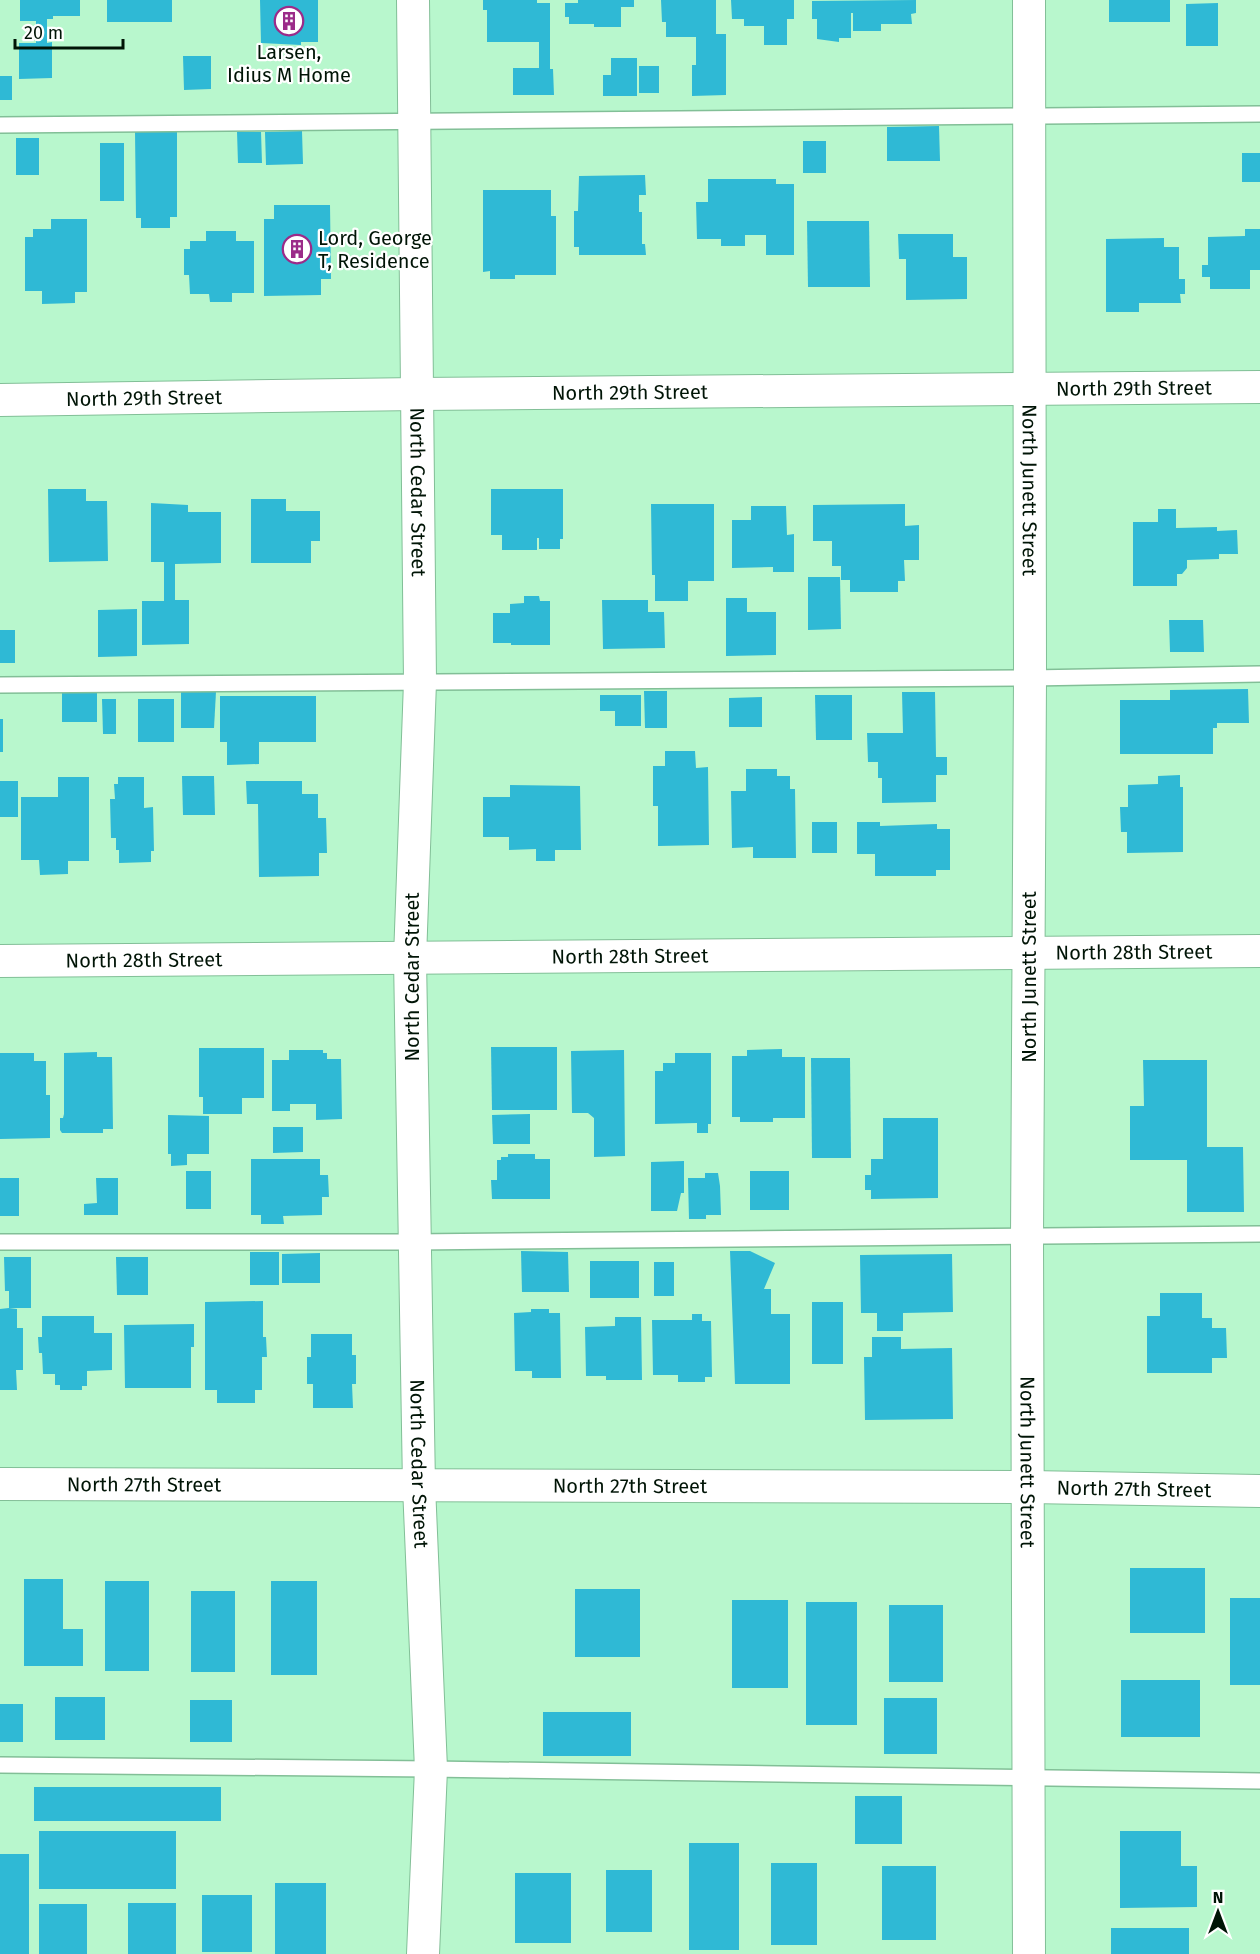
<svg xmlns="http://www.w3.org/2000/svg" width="1260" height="1954" viewBox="0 0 1260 1954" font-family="'Fira Sans',sans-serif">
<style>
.building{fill:#2fb9d5}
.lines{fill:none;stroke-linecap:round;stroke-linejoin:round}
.lane-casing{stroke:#82bf97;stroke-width:18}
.street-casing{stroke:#82bf97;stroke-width:34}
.lane{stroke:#fff;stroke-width:15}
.street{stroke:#fff;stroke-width:32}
.labels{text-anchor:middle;stroke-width:4.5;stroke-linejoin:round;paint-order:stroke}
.poi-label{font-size:20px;fill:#001406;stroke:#fff}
.street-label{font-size:20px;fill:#001406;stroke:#fff}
</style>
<rect width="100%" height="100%" fill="#b8f7cd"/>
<!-- building -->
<g class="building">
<polygon points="20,0 80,0 80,16 53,16 53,19 47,19 47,43 52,42 52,78 19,79 19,43 36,43 36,21 20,21"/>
<rect x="107" y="0" width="65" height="22"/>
<polygon points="260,0 318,0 318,42 301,42 301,45 261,43"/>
<polygon points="483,0 537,0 537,3 550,3 550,69 553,69 554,95 513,95 513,68 539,68 539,42 487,42 487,10 483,10"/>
<polygon points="578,0 634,0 634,7 621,7 621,27 594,27 594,24 569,24 569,17 565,17 565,3 578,3"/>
<polygon points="661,0 716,0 716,34 726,34 726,95 692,96 692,65 696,65 696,37 666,37 666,22 662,22"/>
<polygon points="731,0 794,0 794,19 787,19 787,45 764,45 764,26 744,26 744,19 732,19"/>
<polygon points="916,0 916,13 911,14 912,24 881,24 881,31 853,31 853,13 851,13 851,38 839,38 839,42 817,39 817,19 812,19 812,1"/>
<rect x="1109" y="0" width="61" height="22"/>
<polygon points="1218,3 1218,46 1186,46 1186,4"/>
<polygon points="183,56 211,56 211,89 184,90"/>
<polygon points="611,58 637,58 637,96 603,96 603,75 611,75"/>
<rect x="639" y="66" width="20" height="27"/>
<rect x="0" y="76" width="12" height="24"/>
<polygon points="939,126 940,161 887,161 887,127"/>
<polygon points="135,131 177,131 177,217 170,217 170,228 141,228 141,218 136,218"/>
<polygon points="302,131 303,164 266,165 265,132"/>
<polygon points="237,132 261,132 262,163 238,163"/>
<rect x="16" y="138" width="23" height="37"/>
<rect x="803" y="141" width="23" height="32"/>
<rect x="100" y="143" width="24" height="58"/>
<rect x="1242" y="153" width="18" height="29"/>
<polygon points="645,175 646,195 639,195 639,212 642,212 642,244 645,244 646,255 579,255 579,247 574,247 574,211 578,211 579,176"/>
<polygon points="708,179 776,179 776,184 794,184 794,255 766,255 766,235 745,235 745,246 721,246 721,239 697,239 696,202 708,202"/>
<polygon points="483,190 551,190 551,216 556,216 556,275 515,275 515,279 490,279 490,271 483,272"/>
<polygon points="274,205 330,205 331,279 321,279 321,295 264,296 264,219 274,219"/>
<polygon points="51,219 87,219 87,292 75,292 75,303 42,304 42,291 25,291 25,237 33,237 33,229 51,229"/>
<polygon points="807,221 869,221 870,287 808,287"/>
<polygon points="1245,229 1260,229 1260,270 1250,270 1250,289 1210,289 1210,277 1202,277 1202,265 1208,265 1208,237 1245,236"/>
<polygon points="206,231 236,231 236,241 254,241 254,293 232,293 232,302 210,302 209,294 190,294 189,275 184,275 184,249 190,249 190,241 206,241"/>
<polygon points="898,234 953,234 953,257 967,257 967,299 906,300 906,259 899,259"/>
<polygon points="1164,238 1164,247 1179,247 1179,279 1185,279 1185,294 1180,294 1181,303 1139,303 1139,312 1106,312 1106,239"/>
<polygon points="48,489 86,489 86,501 107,501 108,561 49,562"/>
<polygon points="491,489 563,489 563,539 560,539 560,549 539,549 539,538 537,538 537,550 502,550 502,535 491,535"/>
<polygon points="251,499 286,499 286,511 320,511 320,541 311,541 311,563 251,563"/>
<polygon points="151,503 188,505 188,512 221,512 221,563 175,564 175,600 189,600 189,644 142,645 142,601 164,601 164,562 151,562"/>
<polygon points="651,504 714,504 714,581 688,581 688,601 655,601 655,575 652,575"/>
<polygon points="905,504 905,526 919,525 919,560 904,560 905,581 898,581 898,592 850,592 850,580 841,580 841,566 832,566 832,541 813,541 813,505"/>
<polygon points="751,506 786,506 787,535 794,534 794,572 773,572 773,567 732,568 732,520 751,520"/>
<polygon points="1158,509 1176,509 1176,528 1217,527 1217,531 1237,530 1238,554 1219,554 1219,559 1187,560 1187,568 1182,574 1177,574 1177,586 1133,586 1133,522 1158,522"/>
<polygon points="808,577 840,577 841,629 808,630"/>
<polygon points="524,596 539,596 540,601 550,601 550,645 511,645 511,643 493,643 493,613 510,613 510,604 524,603"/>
<polygon points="726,598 747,598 747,612 776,612 776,655 726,656"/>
<polygon points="602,600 648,600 648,612 664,612 665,648 603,649"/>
<polygon points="137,609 137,656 98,657 98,610"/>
<polygon points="1169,620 1203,620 1204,652 1170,652"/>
<rect x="0" y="630" width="15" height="33"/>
<polygon points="1248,689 1249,723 1217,723 1217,728 1213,728 1213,754 1120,754 1120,700 1170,700 1170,690"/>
<polygon points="644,691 667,691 667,728 645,728"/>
<polygon points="97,692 97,722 62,722 62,693"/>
<polygon points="181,692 216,692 214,728 181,728"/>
<polygon points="902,692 935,692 936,757 947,757 947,775 936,775 936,802 882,803 882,778 878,778 878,762 868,762 867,733 903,733"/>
<polygon points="600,695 641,695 641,726 615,726 615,711 600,711"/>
<polygon points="815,695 852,695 852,740 816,740"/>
<polygon points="220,696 316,696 316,742 259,742 259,764 227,765 227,742 220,742"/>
<polygon points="762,697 762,727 729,727 729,698"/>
<polygon points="102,699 116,699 116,734 103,734"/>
<rect x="138" y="699" width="36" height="43"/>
<rect x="0" y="719" width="3" height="33"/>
<polygon points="665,751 695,751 696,768 708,767 709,845 658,846 658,806 653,806 653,766 665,766"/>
<polygon points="746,769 777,769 777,776 790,776 790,789 795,789 796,858 753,858 753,847 732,848 731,791 746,791"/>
<polygon points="1180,775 1180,787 1183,787 1183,852 1127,853 1127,832 1121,832 1120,807 1128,807 1128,785 1158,784 1158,776"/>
<polygon points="182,776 214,776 215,815 183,815"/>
<polygon points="58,777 89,777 89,861 68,861 68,874 40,875 39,860 21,860 21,797 58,797"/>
<polygon points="118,777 144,777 144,808 153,807 154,851 151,851 151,862 119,863 119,850 116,850 116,838 111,838 110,799 115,799 114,784 118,784"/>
<rect x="0" y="781" width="18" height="36"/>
<polygon points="246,781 302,781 302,794 318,794 318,818 326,818 327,853 319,853 319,876 259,877 258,804 247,804"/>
<polygon points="510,785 580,786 581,850 555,850 555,861 536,861 536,849 509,850 509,837 483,837 483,797 510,797"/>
<rect x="812" y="822" width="25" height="31"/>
<polygon points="857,822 880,822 880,826 937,824 937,829 950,829 950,870 936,870 936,876 875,876 875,854 857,854"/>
<polygon points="491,1047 557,1047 557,1110 492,1110"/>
<polygon points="199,1048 264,1048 264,1098 242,1098 242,1114 203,1114 203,1097 199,1097"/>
<polygon points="782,1049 782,1057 805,1057 805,1118 773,1118 773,1122 740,1122 740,1117 732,1117 732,1056 747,1056 747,1050"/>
<polygon points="289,1050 323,1050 323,1053 327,1053 327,1059 341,1059 342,1119 316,1120 316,1104 290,1104 290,1111 272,1111 272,1060 289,1060"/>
<polygon points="624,1050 625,1156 594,1157 594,1118 588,1113 572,1113 571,1051"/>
<polygon points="97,1052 97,1057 112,1057 113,1129 103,1129 103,1133 62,1133 60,1130 60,1118 63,1118 64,1114 64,1053"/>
<polygon points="0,1053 34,1053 34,1061 46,1061 46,1095 50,1095 50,1138 0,1139"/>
<polygon points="675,1053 711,1053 711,1124 708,1124 708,1133 697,1133 697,1123 655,1124 655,1071 663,1071 663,1063 675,1063"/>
<polygon points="811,1058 850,1058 851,1158 812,1158"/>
<polygon points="1143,1060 1207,1060 1207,1147 1243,1147 1244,1212 1187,1212 1187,1160 1130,1160 1130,1106 1144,1106"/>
<polygon points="530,1114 530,1144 493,1144 492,1115"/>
<polygon points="168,1115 209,1116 209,1154 187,1154 187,1165 171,1166 171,1154 168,1154"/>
<polygon points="883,1118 938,1118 938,1198 871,1199 871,1190 865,1190 865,1175 871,1175 871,1159 883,1159"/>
<polygon points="273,1127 303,1127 303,1152 273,1153"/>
<polygon points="508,1154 535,1154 535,1159 550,1159 550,1199 492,1199 491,1180 497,1180 497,1160 501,1160 501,1157 508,1157"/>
<polygon points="251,1159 320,1159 320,1175 328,1175 329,1197 322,1197 322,1215 283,1216 284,1224 261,1224 261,1215 251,1215"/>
<polygon points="684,1161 684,1193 681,1193 677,1211 651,1211 651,1162"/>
<rect x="186" y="1171" width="25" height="38"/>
<rect x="750" y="1171" width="39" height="39"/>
<polygon points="705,1173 718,1173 720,1186 721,1215 706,1215 706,1219 689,1219 688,1178 705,1178"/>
<rect x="0" y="1178" width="19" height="38"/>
<polygon points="96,1178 118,1178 118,1215 84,1215 84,1204 97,1203"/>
<polygon points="521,1251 568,1252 569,1292 522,1292"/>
<polygon points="730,1251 750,1251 775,1263 764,1289 771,1289 771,1314 790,1314 790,1384 735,1384"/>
<rect x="250" y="1252" width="29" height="33"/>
<polygon points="320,1253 320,1283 282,1283 282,1254"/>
<polygon points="952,1254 953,1312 903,1313 903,1331 877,1331 877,1313 861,1313 860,1255"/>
<polygon points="4,1257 31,1257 31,1308 9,1308 9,1291 5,1291"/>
<polygon points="116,1257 148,1257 148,1295 117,1295"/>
<rect x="590" y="1261" width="49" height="37"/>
<rect x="654" y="1262" width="20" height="34"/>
<polygon points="1160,1293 1202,1293 1202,1318 1212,1318 1212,1328 1226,1328 1227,1358 1212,1358 1212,1373 1147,1373 1147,1316 1160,1316"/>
<polygon points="263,1301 263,1337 266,1337 267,1357 262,1357 262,1390 255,1390 255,1403 217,1403 217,1390 205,1390 205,1302"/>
<rect x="812" y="1302" width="31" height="62"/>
<polygon points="9,1308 17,1309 17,1328 23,1328 23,1370 16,1370 17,1390 0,1390 0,1309"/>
<polygon points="531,1309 549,1309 549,1313 560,1313 561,1378 532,1378 532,1371 515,1371 514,1313 531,1312"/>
<polygon points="692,1314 702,1314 702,1321 711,1321 712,1377 705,1377 705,1382 678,1382 678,1375 653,1375 652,1320 692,1320"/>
<polygon points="42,1316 94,1316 94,1333 112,1333 112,1370 87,1371 87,1386 82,1386 82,1390 60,1390 60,1385 55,1385 55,1374 43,1374 42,1353 39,1353 38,1337 42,1337"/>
<polygon points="615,1317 641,1317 642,1380 606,1380 606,1376 586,1376 585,1327 615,1326"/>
<polygon points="194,1324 194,1347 191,1347 191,1388 125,1388 124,1325"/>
<polygon points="311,1334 352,1334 352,1355 356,1355 356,1384 352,1384 353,1408 313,1408 313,1384 307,1384 307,1357 311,1357"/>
<polygon points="872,1337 901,1337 901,1349 952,1348 953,1419 865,1420 864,1357 872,1357"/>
<rect x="1130" y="1568" width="75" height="65"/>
<polygon points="24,1579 63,1579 63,1629 83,1629 83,1666 24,1666"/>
<rect x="105" y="1581" width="44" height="90"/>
<rect x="271" y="1581" width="46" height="94"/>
<rect x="575" y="1589" width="65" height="68"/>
<rect x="191" y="1591" width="44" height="81"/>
<rect x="1230" y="1598" width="30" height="87"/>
<rect x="732" y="1600" width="56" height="88"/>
<rect x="806" y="1602" width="51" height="123"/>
<rect x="889" y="1605" width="54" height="77"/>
<rect x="1121" y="1680" width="79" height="57"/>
<rect x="55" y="1697" width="50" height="43"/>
<rect x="884" y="1698" width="53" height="56"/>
<rect x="190" y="1700" width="42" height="42"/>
<rect x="0" y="1704" width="23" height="38"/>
<rect x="543" y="1712" width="88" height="44"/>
<rect x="34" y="1787" width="187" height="34"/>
<rect x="855" y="1796" width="47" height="48"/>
<rect x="39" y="1831" width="137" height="58"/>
<polygon points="1120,1831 1181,1831 1181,1866 1197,1866 1197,1907 1120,1908"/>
<rect x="689" y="1843" width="50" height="107"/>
<rect x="0" y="1854" width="29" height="100"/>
<rect x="771" y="1863" width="46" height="82"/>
<rect x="882" y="1866" width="54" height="74"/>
<rect x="606" y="1870" width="46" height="62"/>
<rect x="515" y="1873" width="56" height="70"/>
<rect x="275" y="1883" width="51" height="71"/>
<rect x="202" y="1895" width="50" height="57"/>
<rect x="128" y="1903" width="48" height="51"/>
<rect x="39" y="1904" width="48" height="50"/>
<rect x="1111" y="1928" width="78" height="26"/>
</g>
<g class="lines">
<!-- lane casing -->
<g class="lane-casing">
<g id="lane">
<polyline points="0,125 1260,114"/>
<polyline points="0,685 1030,678 1260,674"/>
<polyline points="0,1242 414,1242 1260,1234"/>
<polyline points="0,1765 431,1769 1260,1781"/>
</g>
</g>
<!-- street casing -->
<g class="street-casing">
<g id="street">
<path id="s1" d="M413,0L420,682L410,958L419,1486L431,1769L423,1954"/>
<path id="s2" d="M1029,0L1030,678L1027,1238L1029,1954"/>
<path id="s3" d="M0,400L417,394L1260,387"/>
<path id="s4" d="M0,961L1260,951"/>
<path id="s5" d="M0,1484L1029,1487L1260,1491"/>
</g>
</g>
<!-- lane -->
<use href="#lane" class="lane"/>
<!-- street -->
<use href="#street" class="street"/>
</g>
<!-- icons -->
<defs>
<g id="building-ring" transform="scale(1.5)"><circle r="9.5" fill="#fff" stroke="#9b2b89" stroke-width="1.5"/><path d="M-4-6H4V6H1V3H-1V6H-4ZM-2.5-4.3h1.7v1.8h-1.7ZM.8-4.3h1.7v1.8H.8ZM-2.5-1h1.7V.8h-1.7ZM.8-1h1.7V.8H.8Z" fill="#9b2b89"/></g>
</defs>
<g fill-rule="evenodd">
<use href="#building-ring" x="289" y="21"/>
<use href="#building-ring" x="297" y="249"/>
</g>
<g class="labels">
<!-- poi labels -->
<g class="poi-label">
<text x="289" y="59">Larsen,<tspan x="289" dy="23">Idius M Home</tspan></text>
<text x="318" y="245" text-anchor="start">Lord, George<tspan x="318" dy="23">T, Residence</tspan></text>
</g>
<!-- street labels -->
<g class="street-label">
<text dy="7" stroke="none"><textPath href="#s3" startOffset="1134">North 29th Street</textPath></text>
<text dy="7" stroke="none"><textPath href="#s3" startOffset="630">North 29th Street</textPath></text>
<text dy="7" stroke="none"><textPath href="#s3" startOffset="144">North 29th Street</textPath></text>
<text dy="7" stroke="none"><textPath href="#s1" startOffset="492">North Cedar Street</textPath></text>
<text dy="7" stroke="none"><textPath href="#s2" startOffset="490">North Junett Street</textPath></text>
<text dy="7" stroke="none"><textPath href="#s4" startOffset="1134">North 28th Street</textPath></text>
<text dy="7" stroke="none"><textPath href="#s4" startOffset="630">North 28th Street</textPath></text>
<text dy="7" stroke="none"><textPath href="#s4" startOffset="144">North 28th Street</textPath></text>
<text transform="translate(412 977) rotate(-90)" y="7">North Cedar Street</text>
<text transform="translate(1029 977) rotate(-90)" y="7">North Junett Street</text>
<text dy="7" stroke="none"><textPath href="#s1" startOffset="1464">North Cedar Street</textPath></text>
<text dy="7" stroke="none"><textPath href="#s2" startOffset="1462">North Junett Street</textPath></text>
<text dy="7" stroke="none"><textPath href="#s5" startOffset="144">North 27th Street</textPath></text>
<text dy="7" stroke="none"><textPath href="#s5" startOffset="630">North 27th Street</textPath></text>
<text dy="7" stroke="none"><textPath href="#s5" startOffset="1134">North 27th Street</textPath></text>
</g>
</g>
<!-- north arrow -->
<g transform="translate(1218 1912)" stroke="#ffffff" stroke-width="4.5" paint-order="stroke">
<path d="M0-4.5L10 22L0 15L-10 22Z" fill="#001406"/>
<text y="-9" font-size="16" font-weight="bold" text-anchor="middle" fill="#001406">N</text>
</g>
<!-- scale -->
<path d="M15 39v9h108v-9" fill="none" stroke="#001406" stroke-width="3"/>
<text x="24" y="39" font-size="18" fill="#001406" stroke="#ffffff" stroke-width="4.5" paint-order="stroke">20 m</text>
</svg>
